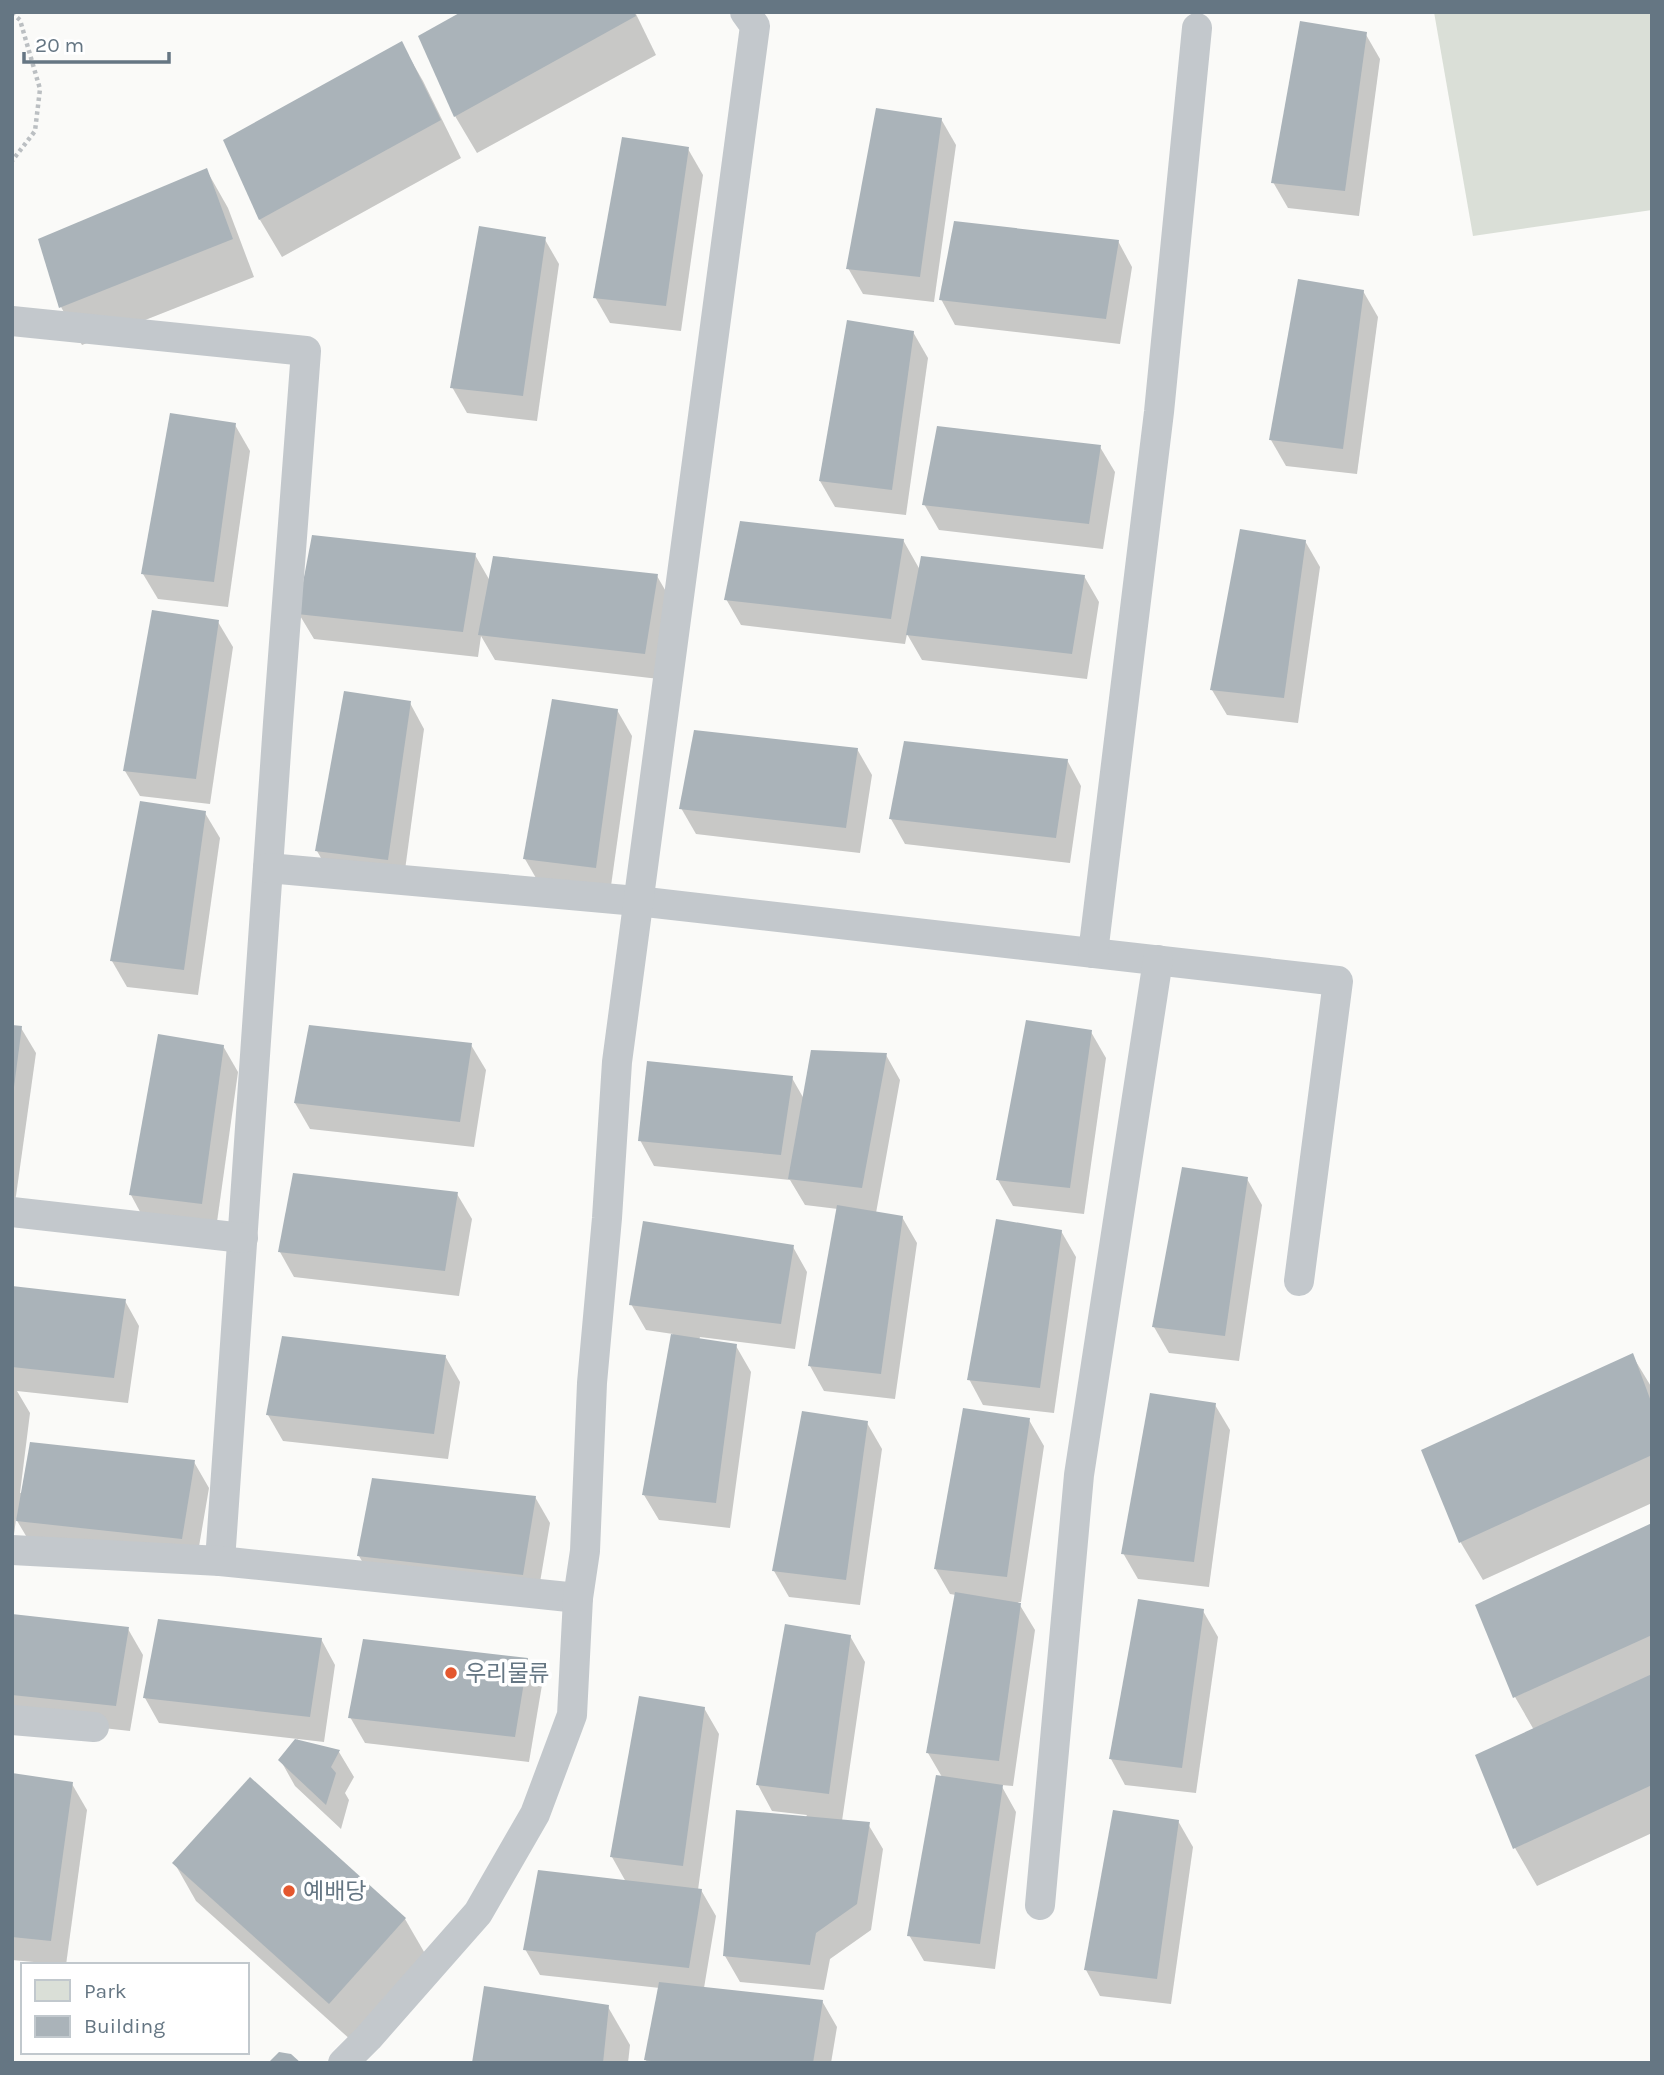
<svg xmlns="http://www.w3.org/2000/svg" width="1664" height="2075" viewBox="0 0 1664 2075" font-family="Karla,'Noto Sans KR',sans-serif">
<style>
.green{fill:#dadfd7}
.shadow{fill:#0003}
.building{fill:#aab3b9}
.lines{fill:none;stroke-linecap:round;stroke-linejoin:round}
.path{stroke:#bbbfc2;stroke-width:4.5;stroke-dasharray:3.5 3.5;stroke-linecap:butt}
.lane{stroke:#c3c8cc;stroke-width:30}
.poi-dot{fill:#e4572e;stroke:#fff;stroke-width:2.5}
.labels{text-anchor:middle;stroke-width:7;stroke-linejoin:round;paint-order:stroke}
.poi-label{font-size:23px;fill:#657683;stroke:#fff;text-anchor:start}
</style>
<rect width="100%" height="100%" fill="#fafaf8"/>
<!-- green -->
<polygon class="green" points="1434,12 1652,12 1652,210 1473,236"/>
<!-- shadow -->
<g class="shadow">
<polygon points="465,12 635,12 656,55 477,153 455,116"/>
<polygon points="1365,33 1380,59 1359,216 1288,208 1273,182"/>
<polygon points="401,43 423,81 461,158 282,257 260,220 225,141"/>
<polygon points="941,119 956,145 934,302 863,294 848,268"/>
<polygon points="688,149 703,175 681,331 610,323 595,297"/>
<polygon points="207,171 228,208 254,277 82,345 61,307"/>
<polygon points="544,238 559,264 537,421 467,413 452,387"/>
<polygon points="1118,241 1132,267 1120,344 955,325 941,299"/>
<polygon points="1363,291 1378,317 1357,474 1286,466 1271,440"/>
<polygon points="913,332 928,358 906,515 835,507 820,481"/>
<polygon points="235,425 250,451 228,607 158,599 143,574"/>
<polygon points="1100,447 1115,472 1103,549 939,530 924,504"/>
<polygon points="903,540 920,570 1084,576 1099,602 1087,679 922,660 907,634 905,644 741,625 726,599"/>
<polygon points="1305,541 1320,567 1298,723 1227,715 1212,690"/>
<polygon points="475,555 490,581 657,576 672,602 659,679 495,660 481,636 478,657 314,639 299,614"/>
<polygon points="218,622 233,647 210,804 140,796 125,771"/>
<polygon points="410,703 424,729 403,885 332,877 317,851"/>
<polygon points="617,710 632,736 610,893 540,885 525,859"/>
<polygon points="857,749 872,775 860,853 696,834 681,808"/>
<polygon points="1067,760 1081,786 1070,863 905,844 891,819"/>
<polygon points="205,813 220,838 198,995 127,987 112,961"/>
<polygon points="12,1026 21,1028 36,1053 14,1210"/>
<polygon points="1091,1032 1106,1058 1084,1214 1013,1206 998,1180"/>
<polygon points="471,1045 486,1070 474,1147 310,1129 295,1103"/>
<polygon points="223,1046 238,1072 216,1229 145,1221 131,1195"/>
<polygon points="886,1055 900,1080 876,1213 902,1217 917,1243 895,1399 824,1391 810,1366 838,1209 805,1205 790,1180 654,1166 640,1140 792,1078 804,1099"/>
<polygon points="1247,1179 1262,1205 1239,1361 1169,1353 1154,1327"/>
<polygon points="457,1194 472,1219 459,1296 294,1277 280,1252"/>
<polygon points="1061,1231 1076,1257 1054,1413 983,1405 969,1379"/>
<polygon points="793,1247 807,1272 795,1349 700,1337 699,1340 736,1346 751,1372 730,1528 659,1520 644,1495 673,1334 646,1330 631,1304"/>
<polygon points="12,1288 125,1301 139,1326 128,1403 17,1391 30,1413 20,1493 194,1462 209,1488 196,1564 32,1546 16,1519 12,1550"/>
<polygon points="1632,1355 1652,1388 1652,1503 1483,1580 1461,1543 1423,1451"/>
<polygon points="445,1356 460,1382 448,1459 283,1441 268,1415"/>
<polygon points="1215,1405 1230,1430 1209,1587 1138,1579 1123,1553"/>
<polygon points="1029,1420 1044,1446 1021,1602 1018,1602 1035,1630 1013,1786 1001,1785 1016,1812 995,1969 924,1961 909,1935 942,1777 928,1753 956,1595 950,1594 935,1568"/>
<polygon points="867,1423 882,1449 860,1605 789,1597 774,1571"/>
<polygon points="535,1497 550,1523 537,1600 374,1582 359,1556"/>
<polygon points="1652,1525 1652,1833 1537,1886 1515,1848 1478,1756 1534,1730 1515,1697 1477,1606"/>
<polygon points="1203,1611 1218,1637 1196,1793 1125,1785 1111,1759"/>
<polygon points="12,1616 128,1629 143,1655 130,1731 12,1718"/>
<polygon points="850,1636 865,1662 842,1821 868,1824 883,1849 871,1930 830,1959 824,1990 740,1982 725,1956 807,1815 772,1811 758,1785"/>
<polygon points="321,1639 335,1665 324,1742 298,1739 298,1741 339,1752 354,1777 345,1793 349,1800 341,1829 295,1786 281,1761 298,1739 159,1723 145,1698"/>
<polygon points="527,1659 542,1685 529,1762 365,1743 350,1717"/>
<polygon points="704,1708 719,1734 698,1890 701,1890 716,1916 704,1988 822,2001 837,2027 831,2063 647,2063 646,2060 660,1988 540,1975 525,1949 626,1882 612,1857"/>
<polygon points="12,1774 72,1784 87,1810 66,1965 12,1960"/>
<polygon points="1178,1821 1193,1847 1171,2004 1100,1996 1086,1970"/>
<polygon points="175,1864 405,1919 427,1957 352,2041 196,1901"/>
<polygon points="608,2007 630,2045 628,2063 474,2063"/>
</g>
<!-- building -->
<g class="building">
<polygon points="461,12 634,12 636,16 454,117 418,36"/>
<polygon points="1300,21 1367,32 1345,191 1271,183"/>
<polygon points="402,41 441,120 259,220 223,140"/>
<polygon points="876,108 942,118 920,277 846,269"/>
<polygon points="622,137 689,147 666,306 593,298"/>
<polygon points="207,168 233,239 59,308 38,239"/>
<polygon points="954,221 1119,240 1106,319 939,300"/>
<polygon points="479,226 546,237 523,396 450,388"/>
<polygon points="1298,279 1364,290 1343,449 1269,440"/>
<polygon points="847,320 914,331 892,490 819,481"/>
<polygon points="170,413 236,423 214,582 141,574"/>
<polygon points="937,426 1101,445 1089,524 922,505"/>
<polygon points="740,521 904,539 891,619 724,600"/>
<polygon points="1240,529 1306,540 1284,698 1210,690"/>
<polygon points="312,535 476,553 463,632 297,614"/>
<polygon points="493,556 658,574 645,654 478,635"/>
<polygon points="921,556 1085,575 1072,654 906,635"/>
<polygon points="152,610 219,620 196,779 123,771"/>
<polygon points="344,691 411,701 388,860 315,851"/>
<polygon points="552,699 618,709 596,868 523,859"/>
<polygon points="694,730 858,748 846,828 679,809"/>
<polygon points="904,741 1068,759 1056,838 889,819"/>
<polygon points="140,801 206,811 184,970 110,961"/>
<polygon points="1026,1020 1092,1030 1070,1188 996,1180"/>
<polygon points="12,1025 22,1026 14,1087 12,1086"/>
<polygon points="309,1025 472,1043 460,1122 294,1103"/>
<polygon points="158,1034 224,1045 202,1204 129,1195"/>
<polygon points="811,1050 887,1053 862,1188 788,1179"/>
<polygon points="647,1061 793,1076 781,1155 638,1141"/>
<polygon points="1182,1167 1248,1177 1225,1336 1152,1327"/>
<polygon points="293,1173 458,1192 445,1271 278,1252"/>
<polygon points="837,1205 903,1216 881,1374 808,1366"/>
<polygon points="996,1219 1062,1230 1040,1388 967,1380"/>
<polygon points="643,1221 794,1245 781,1324 629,1305"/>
<polygon points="12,1286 126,1299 114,1378 12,1367"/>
<polygon points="671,1334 737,1344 716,1503 642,1495"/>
<polygon points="282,1336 446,1355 434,1434 266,1415"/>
<polygon points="1633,1353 1652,1404 1652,1455 1459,1543 1421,1450"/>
<polygon points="1150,1393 1216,1403 1194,1562 1121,1554"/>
<polygon points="963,1408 1030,1418 1007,1577 934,1569"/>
<polygon points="802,1411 868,1421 846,1580 772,1571"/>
<polygon points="30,1442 195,1460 182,1539 16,1521"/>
<polygon points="372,1478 536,1496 523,1575 357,1556"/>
<polygon points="1652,1523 1652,1635 1513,1698 1475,1605"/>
<polygon points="955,1592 1021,1603 999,1761 926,1753"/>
<polygon points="1138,1599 1204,1609 1182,1768 1109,1759"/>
<polygon points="12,1614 129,1627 116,1706 12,1695"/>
<polygon points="158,1619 322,1638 310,1717 143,1698"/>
<polygon points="785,1624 851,1635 829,1794 756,1785"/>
<polygon points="363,1639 528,1658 515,1737 348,1718"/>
<polygon points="1652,1674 1652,1785 1513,1849 1475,1755"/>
<polygon points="639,1696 705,1707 683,1866 610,1857"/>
<polygon points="295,1739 340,1750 331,1767 336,1773 326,1805 278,1760"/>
<polygon points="12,1773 73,1782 51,1941 12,1937"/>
<polygon points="936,1775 1003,1785 980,1944 907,1936"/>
<polygon points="250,1777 406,1918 329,2004 172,1863"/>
<polygon points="736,1810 870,1822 857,1904 816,1933 810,1965 723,1956"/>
<polygon points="1113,1810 1179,1820 1157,1979 1084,1970"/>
<polygon points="538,1870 702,1889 689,1968 523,1950"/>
<polygon points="659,1982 823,2000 813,2063 665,2063 644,2060"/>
<polygon points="484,1986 609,2005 603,2063 472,2063"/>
<polygon points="279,2052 291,2054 301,2063 268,2063"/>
</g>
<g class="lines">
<!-- path -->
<polyline class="path" points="12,13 20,20 40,89 35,131 12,161"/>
<!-- lane -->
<g class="lane">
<polyline points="12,321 306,351 278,723 220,1561"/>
<polyline points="268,868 637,901 1338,981 1299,1281"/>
<polyline points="1093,953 1159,412 1197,28"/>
<polyline points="12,1212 243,1238"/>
<polyline points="12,1550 220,1561 578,1598"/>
<polyline points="12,1720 94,1727"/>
<polyline points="1040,1905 1079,1475 1158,960"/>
<polyline points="343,2063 368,2038 478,1913 535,1814 572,1715 578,1598 585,1551 592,1383 607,1218 617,1062 755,26 745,12"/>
</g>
</g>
<!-- markers -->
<g class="poi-dot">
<circle cx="451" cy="1673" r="7"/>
<circle cx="289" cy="1891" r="7"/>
</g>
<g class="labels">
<!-- poi labels -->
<g class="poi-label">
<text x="465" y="1681">우리물류</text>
<text x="303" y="1899">예배당</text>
</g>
</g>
<!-- border -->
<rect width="1664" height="2075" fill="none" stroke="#657683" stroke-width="28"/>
<!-- legend -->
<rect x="21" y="1963" width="228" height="91" fill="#ffffff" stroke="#c1c8cd" stroke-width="2"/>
<rect x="35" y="1980" width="35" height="21" fill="#dadfd7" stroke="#c1c8cd" stroke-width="2"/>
<text x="84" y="1998" font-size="21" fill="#657683">Park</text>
<rect x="35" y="2016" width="35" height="21" fill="#aab3b9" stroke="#c1c8cd" stroke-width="2"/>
<text x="84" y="2033" font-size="21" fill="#657683">Building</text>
<!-- scale -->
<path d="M24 52v10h145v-10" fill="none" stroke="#657683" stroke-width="3.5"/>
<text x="35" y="52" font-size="21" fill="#657683" stroke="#ffffff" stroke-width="5" paint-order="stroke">20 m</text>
</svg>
